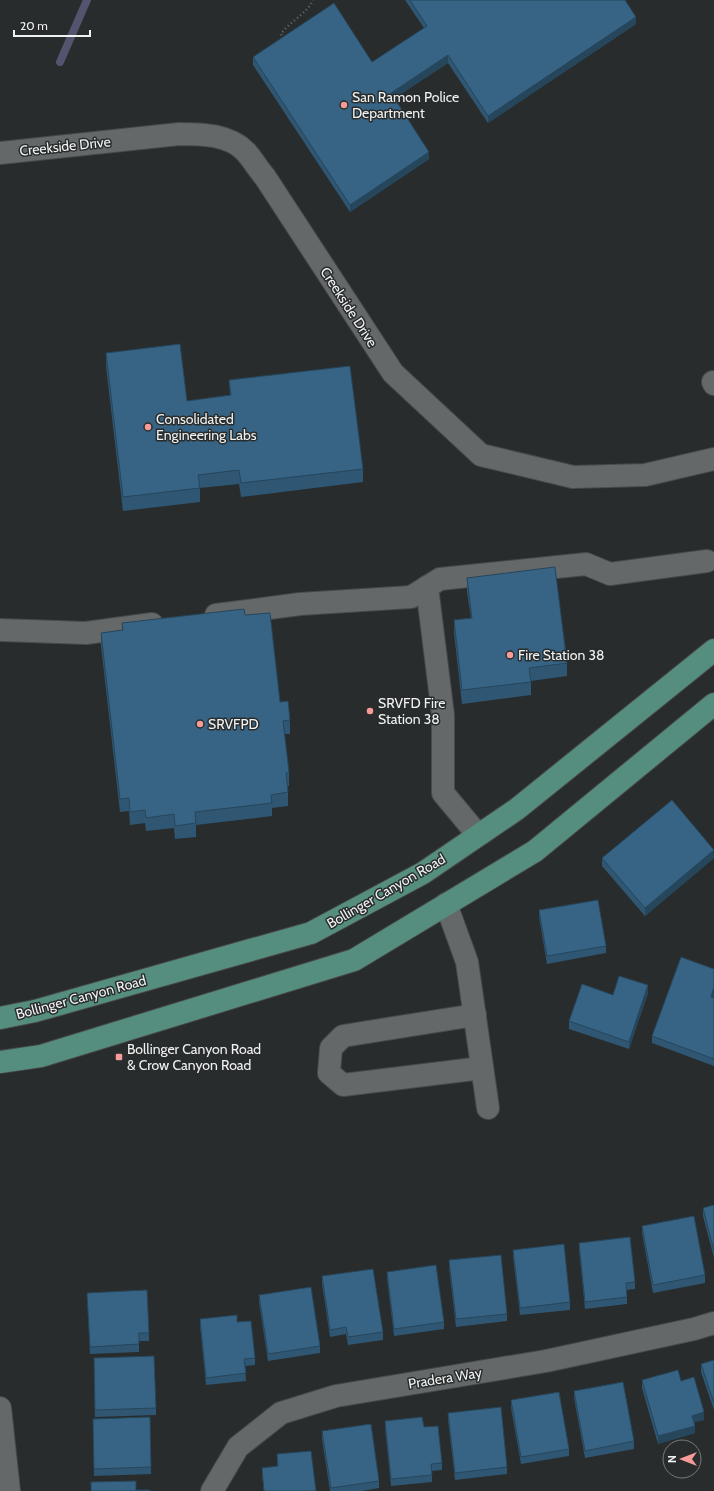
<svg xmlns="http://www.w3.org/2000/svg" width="714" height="1491" viewBox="0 0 714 1491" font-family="Cabin,sans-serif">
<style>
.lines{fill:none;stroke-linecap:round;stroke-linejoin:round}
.stream{stroke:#53546e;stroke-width:8}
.minor-casing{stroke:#47494a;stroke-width:24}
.major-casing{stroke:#47494a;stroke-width:24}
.path{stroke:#686b6b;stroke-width:2.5;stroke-dasharray:1 3;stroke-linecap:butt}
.minor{stroke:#656869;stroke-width:22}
.major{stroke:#558e7f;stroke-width:22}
.wall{fill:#2f5672}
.shaded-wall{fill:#26465c}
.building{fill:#376484;stroke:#26465c}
.poi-dot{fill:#f59b98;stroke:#292c2c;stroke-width:1.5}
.labels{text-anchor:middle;stroke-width:3;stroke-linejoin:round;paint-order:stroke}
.poi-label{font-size:14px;fill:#f0f2f2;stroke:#292c2c;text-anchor:start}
.street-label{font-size:14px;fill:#f0f2f2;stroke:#292c2c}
</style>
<rect width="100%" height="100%" fill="#292c2c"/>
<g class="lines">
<!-- stream -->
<polyline class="stream" points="60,62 87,0"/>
<!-- minor casing -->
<g class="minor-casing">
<g id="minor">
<path d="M0,153L179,134C202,134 229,134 246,152C253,160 258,169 265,177L393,373L481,455L573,477L645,475L714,459"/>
<polyline points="713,382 714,384"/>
<polyline points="427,587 443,715 443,793 478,835"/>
<polyline points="216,615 300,604 411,597 440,579 586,564 610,574 707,561"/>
<polyline points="0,630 86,633 152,624"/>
<polyline points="446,904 467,962 488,1108"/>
<polyline points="475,1015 343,1036 331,1048 329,1073 343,1085 482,1068"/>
<polyline points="0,1408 9,1491"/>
<polyline points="212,1491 238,1447 281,1413 336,1396 546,1361 694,1329 714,1323"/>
</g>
</g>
<!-- major casing -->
<g class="major-casing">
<g id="major">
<polyline points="0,1018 35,1011 311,933 423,873 517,809 714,650"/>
<polyline points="0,1062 41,1056 354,960 535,851 714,704"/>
</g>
</g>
<!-- path -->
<path class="path" d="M283,39L281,34C290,21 307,14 313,0"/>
<!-- minor -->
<use href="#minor" class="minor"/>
<!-- major -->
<use href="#major" class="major"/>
</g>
<!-- wall -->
<g class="wall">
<polygon points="405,0 625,0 636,24 488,123 448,63 394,98 429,159 350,212 253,65 253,57 372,62 424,28"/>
<polygon points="106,353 187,401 230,396 229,380 363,469 363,482 241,497 239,484 200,488 200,502 123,511 106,367"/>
<polygon points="467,578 567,663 567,676 531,681 531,695 462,704 454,633 454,620 471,618 467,592"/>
<polygon points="245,615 280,702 290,720 290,734 284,734 289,772 289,786 288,786 288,806 272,808 272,816 196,825 196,837 175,839 174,828 146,831 145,823 130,825 129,811 120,812 101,646 101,633 122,630 122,623"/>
<polygon points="602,858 714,858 645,916 602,866"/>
<polygon points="539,910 606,946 606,953 547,964 539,917"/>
<polygon points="714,969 714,995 713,997 714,998 714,1066 652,1043 652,1036"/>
<polygon points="648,993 629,1049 569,1029 569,1021"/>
<polygon points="714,1205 714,1258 703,1216 703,1208"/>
<polygon points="642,1226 705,1275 705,1283 653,1293 642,1233"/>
<polygon points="579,1243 635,1282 635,1289 627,1290 627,1304 585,1309 579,1250"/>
<polygon points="513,1250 570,1302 570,1310 520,1315 513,1257"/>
<polygon points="449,1260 507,1314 507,1321 456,1327 449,1268"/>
<polygon points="387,1272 444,1322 444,1329 394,1336 387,1279"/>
<polygon points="322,1276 383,1332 383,1340 348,1345 346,1334 330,1337 322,1284"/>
<polygon points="87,1293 149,1333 149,1341 139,1341 139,1352 90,1354"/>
<polygon points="259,1295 320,1346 320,1353 268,1361 259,1302"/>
<polygon points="200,1319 255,1358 255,1365 245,1366 246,1381 206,1385 200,1327"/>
<polygon points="714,1360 714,1410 701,1372 701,1364"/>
<polygon points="94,1366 156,1408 156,1415 95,1417"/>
<polygon points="642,1380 681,1381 704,1420 694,1422 695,1433 658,1444 642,1388"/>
<polygon points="574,1391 634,1441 634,1449 585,1458 574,1398"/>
<polygon points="511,1400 569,1449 569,1456 521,1464 511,1408"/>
<polygon points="448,1413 507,1467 507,1474 455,1480 448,1420"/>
<polygon points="385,1421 424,1427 442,1463 442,1470 432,1471 432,1482 391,1486 385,1428"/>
<polygon points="93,1426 151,1467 151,1474 94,1476"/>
<polygon points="322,1431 379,1481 379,1488 362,1491 330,1491 322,1439"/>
<polygon points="277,1454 316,1491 264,1491 262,1476 262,1468 277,1467"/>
</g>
<!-- shaded-wall -->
<g class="shaded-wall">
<polygon points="636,17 636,24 488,123 488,116"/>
<polygon points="448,55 448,63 391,101 391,93"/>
<polygon points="429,152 429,159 350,212 350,205"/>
<polygon points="714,850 714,858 645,916 645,908"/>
<polygon points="648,985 648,993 629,1049 629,1042"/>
<polygon points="714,987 714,995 711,1004 711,997"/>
<polygon points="704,1412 704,1420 692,1423 692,1416"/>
<polygon points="695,1426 695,1433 658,1444 658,1436"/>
</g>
<!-- building -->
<g class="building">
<polygon points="410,0 625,0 636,17 488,116 448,55 391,93 429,152 350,205 253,57 334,3 372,62 427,26"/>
<polygon points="180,344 187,401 231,395 229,380 350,366 363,469 241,483 239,470 198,475 200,488 123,497 106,353"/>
<polygon points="555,567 567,663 529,668 531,682 462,690 454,620 472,618 467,578"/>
<polygon points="244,609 245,615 270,613 280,702 288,701 290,720 283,721 289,772 286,773 288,792 271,795 272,803 195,812 196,823 175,826 174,814 146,818 145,810 130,812 129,798 120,799 101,633 123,630 122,623"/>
<polygon points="672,800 714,850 645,908 602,858"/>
<polygon points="598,900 606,946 547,956 539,910"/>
<polygon points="681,957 714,969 714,987 711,997 714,998 714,1059 652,1036"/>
<polygon points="619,976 648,985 629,1042 569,1021 582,984 613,995"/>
<polygon points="714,1205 714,1251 703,1208"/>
<polygon points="694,1216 705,1275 653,1285 642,1226"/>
<polygon points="630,1237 635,1282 626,1283 627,1297 585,1302 579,1243"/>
<polygon points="564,1244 570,1302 520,1308 513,1250"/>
<polygon points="501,1255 507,1314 456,1319 449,1260"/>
<polygon points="436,1265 444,1322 394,1329 387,1272"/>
<polygon points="373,1269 383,1332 348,1337 346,1327 330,1330 322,1276"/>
<polygon points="311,1287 320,1346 268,1354 259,1295"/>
<polygon points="147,1290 149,1333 139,1333 139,1344 90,1347 87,1293"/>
<polygon points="237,1315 237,1322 251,1321 255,1358 244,1359 246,1373 206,1378 200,1319"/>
<polygon points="154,1356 156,1408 95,1410 94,1358"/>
<polygon points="714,1360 714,1403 701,1364"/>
<polygon points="678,1370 681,1381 694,1377 704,1412 692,1416 695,1426 658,1436 642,1380"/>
<polygon points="623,1382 634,1441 585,1451 574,1391"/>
<polygon points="559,1392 569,1449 521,1457 511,1400"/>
<polygon points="501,1407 507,1467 455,1473 448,1413"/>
<polygon points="150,1417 151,1467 94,1469 93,1419"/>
<polygon points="422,1417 424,1427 438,1426 442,1463 431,1464 432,1475 391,1479 385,1421"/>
<polygon points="371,1424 379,1481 331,1488 322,1431"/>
<polygon points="311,1451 316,1491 264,1491 262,1468 278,1466 277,1454"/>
<polygon points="136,1481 136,1490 150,1490 150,1491 91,1491 91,1482"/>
</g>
<!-- markers -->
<g class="poi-dot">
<circle cx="344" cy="105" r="4"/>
<circle cx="148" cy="427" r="4"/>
<circle cx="510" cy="655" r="4"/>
<circle cx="370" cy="711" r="4"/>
<circle cx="200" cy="724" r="4"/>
<rect x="115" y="1053" width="8" height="8" rx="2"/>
</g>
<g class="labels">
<!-- poi labels -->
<g class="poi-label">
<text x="352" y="102">San Ramon Police<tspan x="352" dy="16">Department</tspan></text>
<text x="156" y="424">Consolidated<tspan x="156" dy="16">Engineering Labs</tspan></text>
<text x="518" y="660">Fire Station 38</text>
<text x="378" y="708">SRVFD Fire<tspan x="378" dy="16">Station 38</tspan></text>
<text x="208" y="729">SRVFPD</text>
<text x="127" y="1054">Bollinger Canyon Road<tspan x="127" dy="16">&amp; Crow Canyon Road</tspan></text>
</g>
<!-- street labels -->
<g class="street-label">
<text transform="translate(65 146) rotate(-6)" y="5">Creekside Drive</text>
<text transform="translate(349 307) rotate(57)" y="5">Creekside Drive</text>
<text transform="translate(386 891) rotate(-30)" y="5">Bollinger Canyon Road</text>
<text transform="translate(81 997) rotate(-15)" y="5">Bollinger Canyon Road</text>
<text transform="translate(445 1378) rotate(-9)" y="5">Pradera Way</text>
</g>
</g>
<!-- north arrow -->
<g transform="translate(682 1459) rotate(270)"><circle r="19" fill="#292c2c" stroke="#797b7b"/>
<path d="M0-3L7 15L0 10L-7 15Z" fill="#f59b98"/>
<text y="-6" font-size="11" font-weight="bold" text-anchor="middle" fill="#f0f2f2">N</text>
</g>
<!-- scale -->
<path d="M14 30v6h76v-6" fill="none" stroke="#f0f2f2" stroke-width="2"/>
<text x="20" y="30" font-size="12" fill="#f0f2f2" stroke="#292c2c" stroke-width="3" paint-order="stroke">20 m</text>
</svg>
